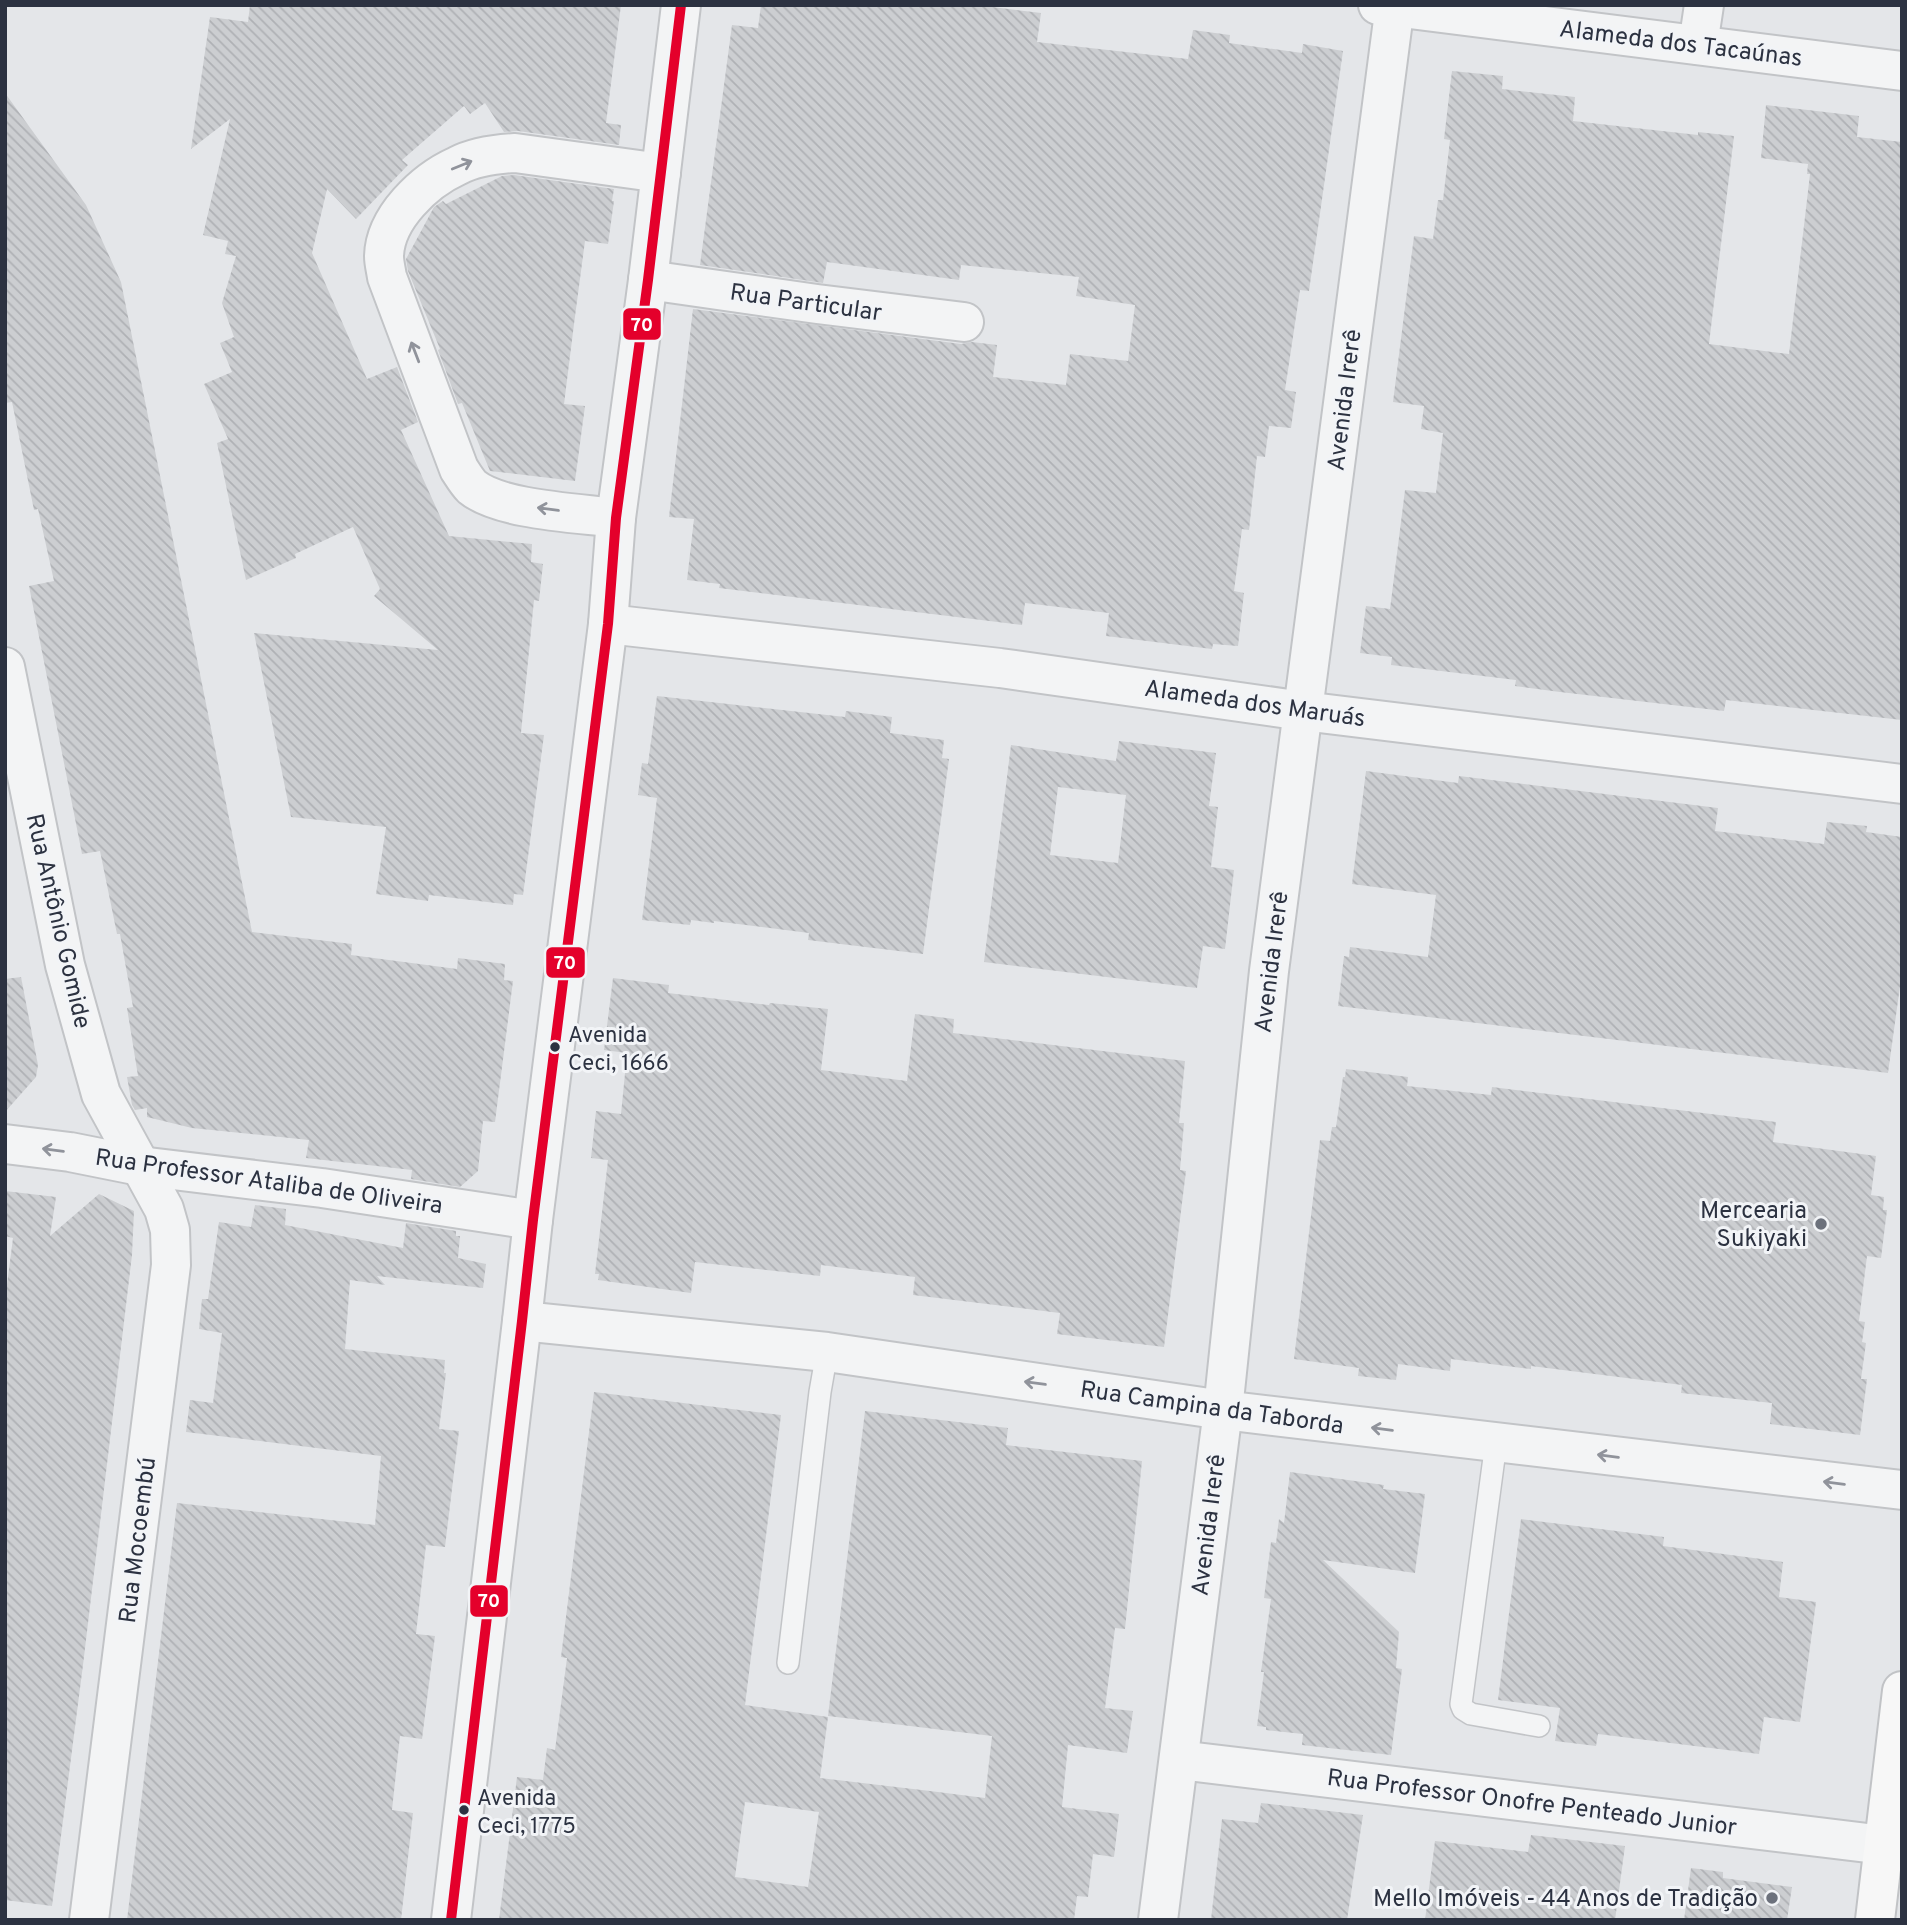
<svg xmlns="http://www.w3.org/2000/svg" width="1907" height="1925" viewBox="0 0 1907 1925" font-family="Overpass,sans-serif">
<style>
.building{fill:url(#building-back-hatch);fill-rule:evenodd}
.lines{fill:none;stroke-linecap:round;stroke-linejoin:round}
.service-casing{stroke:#c2c4c7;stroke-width:24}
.minor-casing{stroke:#c2c4c7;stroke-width:42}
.tertiary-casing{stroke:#c2c4c7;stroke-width:42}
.primary-casing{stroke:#c1c3c6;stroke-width:42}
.service{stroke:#f3f4f5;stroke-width:21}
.minor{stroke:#f3f4f5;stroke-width:38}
.tertiary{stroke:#f3f4f5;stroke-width:38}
.primary{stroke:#f7f7f7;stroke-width:38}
.bus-1-casing{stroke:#f2f4f7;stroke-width:16}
.bus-1{stroke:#e4002b;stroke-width:10}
.oneway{stroke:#90939b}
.bus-dot{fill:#2c3241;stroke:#f2f4f7;stroke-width:2.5}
.poi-dot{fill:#6c717c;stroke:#f2f4f7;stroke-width:2.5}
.labels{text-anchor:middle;stroke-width:6;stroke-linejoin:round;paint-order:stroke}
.bus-label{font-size:22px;fill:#2c3241;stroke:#f2f4f7;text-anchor:start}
.street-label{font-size:24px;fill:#2c3241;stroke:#f2f4f7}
.poi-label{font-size:24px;fill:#2c3241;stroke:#f2f4f7;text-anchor:end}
.line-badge{stroke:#f2f4f7;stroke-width:2.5}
.badge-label{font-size:19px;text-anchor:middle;font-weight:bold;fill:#fff}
</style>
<defs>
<pattern id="building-back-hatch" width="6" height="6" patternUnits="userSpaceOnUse" patternTransform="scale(1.75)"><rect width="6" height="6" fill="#ccced1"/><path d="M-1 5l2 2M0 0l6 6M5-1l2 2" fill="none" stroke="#afb1b5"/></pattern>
</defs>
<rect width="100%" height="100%" fill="#e4e6e9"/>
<!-- building -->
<g class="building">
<polygon points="250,5 621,5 606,123 621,125 619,145 518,131 504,132 485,103 470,114 464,106 402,160 408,165 356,219 327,189 312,253 367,379 397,367 418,422 401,430 449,536 532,544 531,562 543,564 539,601 534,600 521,733 544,735 523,895 514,894 513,905 429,895 428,901 376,894 386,827 291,817 254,633 438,650 374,596 380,589 353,527 295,554 296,558 246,580 217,443 228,439 204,384 232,372 220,343 234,337 222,303 236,256 225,254 228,241 203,235 230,119 191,149 210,17 248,22"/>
<polygon points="761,5 977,5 1041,13 1037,42 1188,59 1193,30 1230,35 1229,43 1302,53 1303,44 1343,51 1309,291 1300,290 1285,390 1296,392 1291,428 1269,426 1265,457 1257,456 1249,530 1242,529 1234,591 1244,593 1238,646 1213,644 1212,649 1106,636 1109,613 1025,603 1022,625 719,588 720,584 687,580 694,519 669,517 693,309 961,344 972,342 997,345 993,377 1066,385 1070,354 1128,361 1135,305 1076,296 1079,277 961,265 959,280 827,262 823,283 700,265 732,25 758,28"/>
<polygon points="1452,71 1503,76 1502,89 1575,97 1573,121 1698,135 1698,132 1734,136 1709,344 1789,354 1810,174 1807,174 1808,164 1761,158 1766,105 1859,116 1857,137 1902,142 1902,720 1726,700 1724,711 1560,692 1515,686 1516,680 1391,665 1392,657 1360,653 1366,606 1390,609 1405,490 1436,493 1443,433 1421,429 1424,406 1393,402 1414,236 1433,239 1438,200 1443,200 1450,140 1444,139"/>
<polygon points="5,93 86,205 121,282 252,932 352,944 351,955 457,969 458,958 505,964 504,980 513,981 495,1122 483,1121 478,1171 460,1187 411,1179 412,1170 306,1158 309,1140 192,1128 147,1117 147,1108 135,1110 132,1105 127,1077 138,1076 127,1008 133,1007 120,934 117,934 100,851 82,854 29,586 54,581 38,509 34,510 12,402 5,403"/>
<polygon points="514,175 614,189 612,201 614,201 608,244 585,241 574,324 564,404 585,406 575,481 490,471 462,403 458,404 438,350 440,349 408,271 406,259 434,207 443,201 446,204 502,176"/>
<polygon points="657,696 845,717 846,711 892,717 890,733 944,740 942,758 949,759 923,954 808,940 809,933 714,921 714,923 691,920 690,925 642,920 657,798 638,795 642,763 648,764"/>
<path d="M1119,741L1216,753L1209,806L1218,807L1211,867L1234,870L1225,949L1203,946L1197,988L984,962L1011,745L1116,761ZM1058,787L1126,795L1118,863L1050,855Z"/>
<polygon points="1366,771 1458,783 1459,776 1718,808 1715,831 1824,844 1827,822 1867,826 1866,832 1902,837 1902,972 1888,1073 1338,1006 1344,956 1349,957 1350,947 1428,957 1436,895 1352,884"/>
<polygon points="21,977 38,1065 36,1077 5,1112 5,979"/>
<polygon points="613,978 669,985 668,993 769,1005 770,1003 828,1009 821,1070 907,1081 915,1014 954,1019 953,1033 1185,1061 1179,1123 1184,1123 1180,1170 1186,1171 1164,1347 1057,1334 1060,1313 913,1295 915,1277 821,1265 820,1276 695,1262 691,1293 598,1280 599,1274 595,1274 608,1160 591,1158 596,1111 621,1114 627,1053 604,1050"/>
<polygon points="1346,1069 1408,1077 1407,1086 1491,1095 1492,1087 1776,1122 1773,1142 1876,1156 1871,1195 1884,1197 1883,1210 1887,1210 1881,1258 1867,1256 1859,1321 1865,1322 1862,1342 1866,1343 1861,1379 1867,1379 1860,1435 1770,1424 1772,1403 1681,1393 1682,1385 1531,1366 1531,1369 1451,1359 1450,1371 1398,1364 1396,1380 1358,1376 1359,1368 1294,1359 1320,1140 1330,1141 1332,1127 1336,1127 1343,1077 1345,1077"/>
<polygon points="5,1191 56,1197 50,1236 99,1194 134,1211 132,1255 83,1665 52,1906 5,1900 5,1300 13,1238 5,1236"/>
<polygon points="255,1205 286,1209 285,1225 403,1248 406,1223 456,1231 456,1236 460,1236 458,1258 486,1264 483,1288 377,1276 385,1285 350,1280 345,1349 445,1360 444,1373 446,1373 439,1429 459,1431 445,1547 426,1545 416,1634 435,1636 422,1739 400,1736 392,1810 413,1813 401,1920 127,1920 177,1503 375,1525 381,1456 186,1432 190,1400 213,1403 222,1333 199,1329 202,1299 208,1299 219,1222 251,1227"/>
<path d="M594,1392L781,1415L745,1705L828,1717L820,1778L930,1791L985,1798L992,1736L828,1716L865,1411L1008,1428L1006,1445L1142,1461L1125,1629L1115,1628L1105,1708L1133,1711L1127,1753L1068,1745L1062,1807L1119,1814L1114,1857L1093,1854L1088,1897L1077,1896L1074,1920H499L517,1777L543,1780L547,1748L555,1750L567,1658L561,1657ZM745,1802L819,1812L808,1887L735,1877Z"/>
<polygon points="1290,1472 1384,1485 1383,1489 1425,1494 1415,1573 1323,1560 1399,1632 1396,1668 1402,1669 1391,1755 1302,1745 1303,1734 1266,1730 1266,1727 1257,1726 1264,1672 1261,1672 1271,1599 1264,1598 1271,1542 1276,1543 1279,1519 1284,1523"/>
<polygon points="1521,1519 1664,1537 1663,1546 1783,1562 1779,1597 1816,1602 1800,1722 1764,1717 1759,1754 1598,1734 1596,1746 1555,1741 1560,1708 1498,1700"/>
<polygon points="1261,1803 1363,1815 1347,1920 1211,1920 1222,1819 1258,1823"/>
<polygon points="1531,1835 1625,1846 1615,1920 1425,1920 1435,1841 1528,1852"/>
<polygon points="1691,1868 1723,1872 1723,1878 1792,1887 1787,1920 1684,1920"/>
</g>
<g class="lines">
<!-- service casing -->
<g class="service-casing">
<g id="service">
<polyline points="1496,1443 1461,1704 1463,1709 1471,1714 1539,1726"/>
<polyline points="788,1663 820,1392 827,1352"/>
</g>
</g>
<!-- minor casing -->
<g class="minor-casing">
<g id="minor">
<polyline points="1378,5 1902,71"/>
<polyline points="1698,45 1704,5"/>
<polyline points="648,280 817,304 964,322"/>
<path d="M616,518C578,513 500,510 472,487C467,482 463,475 459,469L387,277C386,270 384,263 384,256C385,218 424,181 457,166C474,157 496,154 515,153L661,173"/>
<polyline points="608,624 1000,668 1303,711 1902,784"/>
<polyline points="5,667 65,965 101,1094 164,1209 170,1230 171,1265 89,1920"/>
<polyline points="5,1144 70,1152 140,1166 322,1188 533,1220"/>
<polyline points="1179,1760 1884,1845"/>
<polyline points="1158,1920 1223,1410 1269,971 1395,5"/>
</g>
</g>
<!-- tertiary casing -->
<g class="tertiary-casing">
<g id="tertiary">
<polyline points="522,1321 827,1352 1223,1410 1902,1490"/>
<polyline points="451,1920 522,1321 533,1220 608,624 616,518 648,280 681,5"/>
</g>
</g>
<!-- primary casing -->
<g class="primary-casing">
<polyline id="primary" points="1875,1920 1902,1691"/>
</g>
<!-- service -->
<use href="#service" class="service"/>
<!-- minor -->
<use href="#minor" class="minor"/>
<!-- tertiary -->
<use href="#tertiary" class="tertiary"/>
<!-- primary -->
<use href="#primary" class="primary"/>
<!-- bus-1 casing -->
<g class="bus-1-casing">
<polyline id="bus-1" points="451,1920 522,1321 533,1220 608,624 616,518 648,280 681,5"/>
</g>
<!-- bus-1 -->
<use href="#bus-1" class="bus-1"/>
</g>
<!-- one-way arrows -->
<defs><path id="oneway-shaft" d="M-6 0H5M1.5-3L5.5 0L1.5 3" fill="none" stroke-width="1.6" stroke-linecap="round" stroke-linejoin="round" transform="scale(1.75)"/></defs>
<g class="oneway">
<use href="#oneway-shaft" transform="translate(462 165) rotate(-22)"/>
<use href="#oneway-shaft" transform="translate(415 352) rotate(-111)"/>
<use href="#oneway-shaft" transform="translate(548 509) rotate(-172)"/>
<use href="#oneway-shaft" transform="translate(53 1150) rotate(-173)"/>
<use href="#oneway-shaft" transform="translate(1035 1383) rotate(-172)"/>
<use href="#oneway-shaft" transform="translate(1382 1429) rotate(-173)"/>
<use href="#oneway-shaft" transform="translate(1608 1456) rotate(-173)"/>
<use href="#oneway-shaft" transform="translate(1834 1483) rotate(-173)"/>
</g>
<!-- markers -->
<g class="bus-dot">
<circle cx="555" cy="1047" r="6"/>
<circle cx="464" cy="1810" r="6"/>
</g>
<g class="poi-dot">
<circle cx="1821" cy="1224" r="7"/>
<circle cx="1772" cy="1898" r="7"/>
</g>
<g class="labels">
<!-- bus labels -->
<g class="bus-label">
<text x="568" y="1042">Avenida<tspan x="568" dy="28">Ceci, 1666</tspan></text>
<text x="477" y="1805">Avenida<tspan x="477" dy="28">Ceci, 1775</tspan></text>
</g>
<!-- street labels -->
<g class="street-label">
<text transform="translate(1681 43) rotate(7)" y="8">Alameda dos Tacaúnas</text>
<text transform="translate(806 302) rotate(8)" y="8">Rua Particular</text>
<text transform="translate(1344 400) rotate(-83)" y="8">Avenida Irerê</text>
<text transform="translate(1255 703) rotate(8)" y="8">Alameda dos Maruás</text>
<text transform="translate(59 921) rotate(77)" y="8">Rua Antônio Gomide</text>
<text transform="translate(1271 962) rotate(-83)" y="8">Avenida Irerê</text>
<text transform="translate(269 1181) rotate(8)" y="8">Rua Professor Ataliba de Oliveira</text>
<text transform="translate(1212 1407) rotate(8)" y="8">Rua Campina da Taborda</text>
<text transform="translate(1208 1525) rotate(-83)" y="8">Avenida Irerê</text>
<text transform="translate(137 1540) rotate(-83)" y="8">Rua Mocoembú</text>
<text transform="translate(1532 1802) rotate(7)" y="8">Rua Professor Onofre Penteado Junior</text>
</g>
<!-- poi labels -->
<g class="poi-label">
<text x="1807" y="1218">Mercearia<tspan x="1807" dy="28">Sukiyaki</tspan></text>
<text x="1758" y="1906">Mello Imóveis - 44 Anos de Tradição</text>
</g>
</g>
<g class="line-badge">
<rect x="622" y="307" width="40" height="34" rx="7" fill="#e4002b"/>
<rect x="545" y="946" width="41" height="33" rx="7" fill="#e4002b"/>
<rect x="469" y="1584" width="40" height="34" rx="7" fill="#e4002b"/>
</g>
<g class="badge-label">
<text x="642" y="331">70</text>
<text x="565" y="969">70</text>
<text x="489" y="1607">70</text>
</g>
<!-- border -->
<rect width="1907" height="1925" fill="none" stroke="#2c3241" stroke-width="14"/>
</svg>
